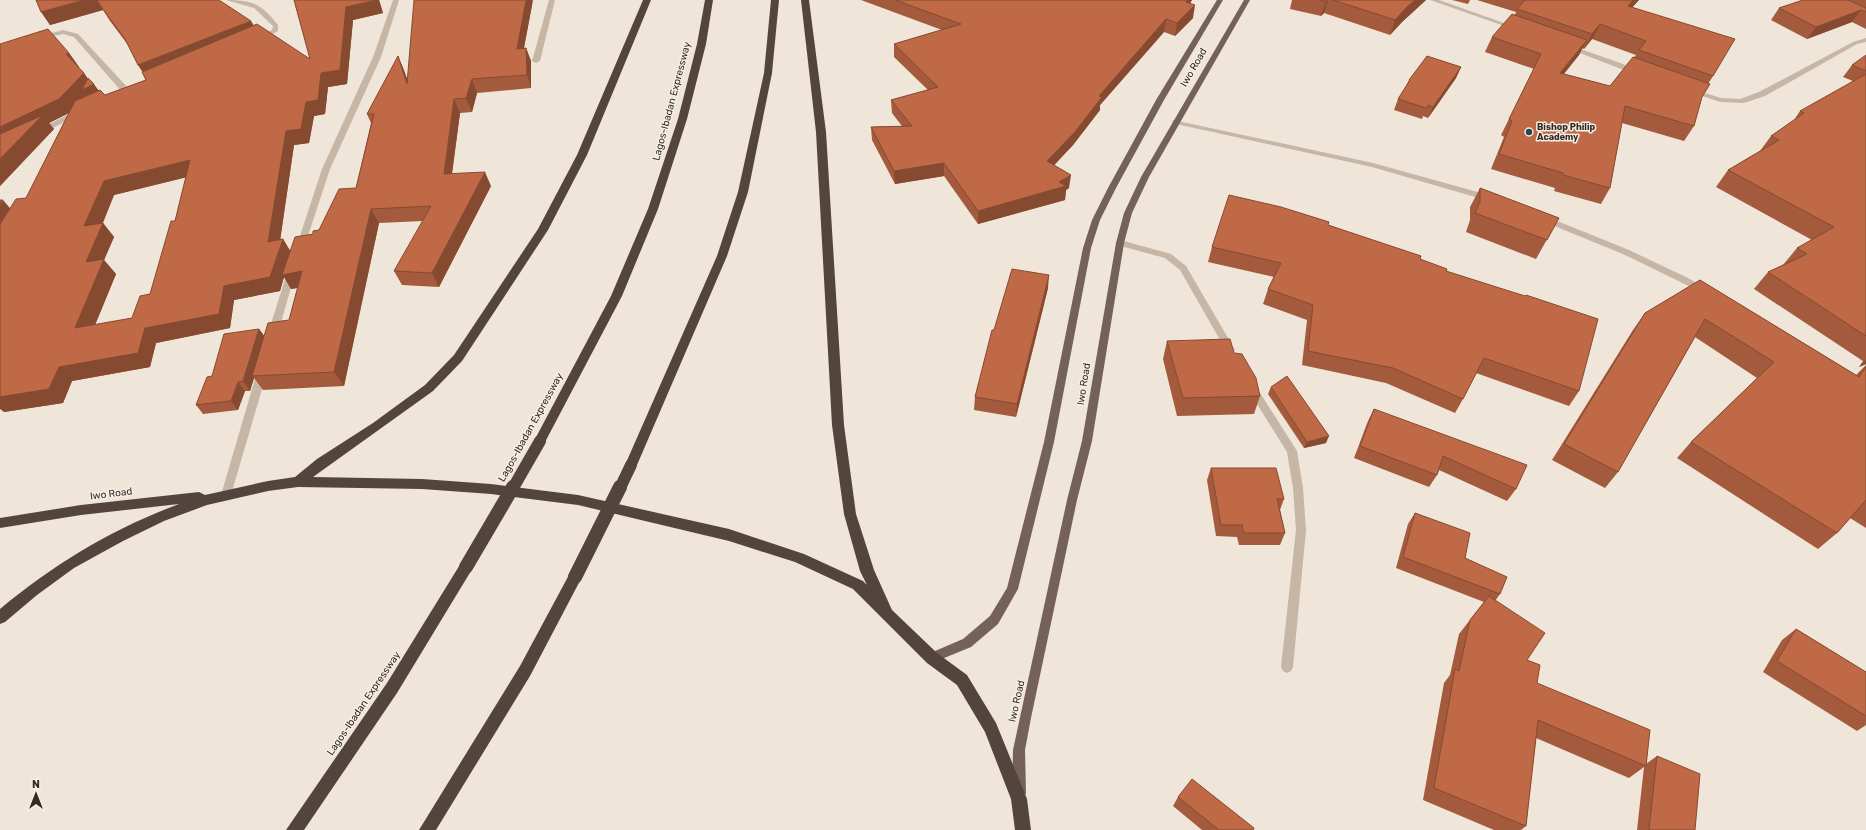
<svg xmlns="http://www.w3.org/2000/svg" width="1866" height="830" viewBox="0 0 1866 830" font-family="Rubik,sans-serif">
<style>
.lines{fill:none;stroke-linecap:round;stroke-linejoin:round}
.minor{fill:#c6b6a5;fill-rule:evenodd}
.major{fill:#746258;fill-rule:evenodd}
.highway{fill:#53453d;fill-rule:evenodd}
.highway-bridge-far1{stroke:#53453d;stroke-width:12}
.highway-bridge{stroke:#53453d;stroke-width:14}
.wall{fill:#a45a3c;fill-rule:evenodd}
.shaded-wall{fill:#864a31}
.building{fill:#bf6946;stroke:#864a31;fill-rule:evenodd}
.poi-dot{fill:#1e4c51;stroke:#f7efe4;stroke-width:1.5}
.labels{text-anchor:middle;stroke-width:3;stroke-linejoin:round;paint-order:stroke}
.far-poi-label{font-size:9px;font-weight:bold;fill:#332a26;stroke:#f7efe4;text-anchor:start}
.street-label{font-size:10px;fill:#332a26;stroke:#f7efe4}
</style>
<rect width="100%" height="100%" fill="#efe5d8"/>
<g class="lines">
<!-- minor -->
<g class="minor">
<path d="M226,0C253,0 261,4 278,25V31L261,40H257V38L272,30L273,26L254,8Z"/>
<polygon points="393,0 399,0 381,57 330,169 304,248 303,250 297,250 296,248 322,169 373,57"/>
<polygon points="549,0 555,0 540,61 536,63 532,61"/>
<polygon points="1430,0 1439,0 1518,28 1513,29"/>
<polygon points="63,30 78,34 129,89 129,93 123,93 74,37 63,34 40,39 37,37"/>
<polygon points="1866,38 1866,42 1857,44 1765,96 1744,103 1720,102 1688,91 1692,89 1721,98 1740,99 1759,92 1853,42"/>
<polygon points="1569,45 1640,70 1641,72 1634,74 1567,48 1565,47"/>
<polygon points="75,111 78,111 82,113 43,133 37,133 36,131"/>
<polygon points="1173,120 1373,163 1492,196 1493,198 1489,201 1372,167 1176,124 1172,122"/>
<polygon points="1545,216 1629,250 1688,278 1708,290 1704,293 1701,292 1623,254 1542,221 1542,217"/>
<polygon points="1120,240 1171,254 1186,266 1235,350 1233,352 1227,352 1180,270 1165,258 1117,245 1116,243 1117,241"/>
<polygon points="292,267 296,270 278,333 276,335 270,335 268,333 288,270"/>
<polygon points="262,368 267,372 231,495 230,498 226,499 222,498 221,495 257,372"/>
<polygon points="1252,384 1255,385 1297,451 1303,488 1306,530 1293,667 1291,671 1287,673 1283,671 1281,667 1296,530 1293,488 1287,452 1247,388"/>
</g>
<!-- major -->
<g class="major">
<polygon points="1217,0 1223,0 1164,100 1116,188 1100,220 1091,248 1054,442 1018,589 998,624 971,647 932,663 928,662 926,658 928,654 963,639 990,616 1007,588 1044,442 1083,248 1092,220 1108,188 1156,100"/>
<polygon points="1244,0 1250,0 1149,177 1132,213 1124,243 1092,441 1077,500 1031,718 1025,750 1026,793 1024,798 1019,800 1014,798 1012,793 1013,750 1067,500 1082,441 1116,243 1124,213 1141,177"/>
</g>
<!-- highway -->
<g class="highway">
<path d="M643,0H651L587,155L548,230L462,361L433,391L313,477L422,479L491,484L578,495L729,529L804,554L863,581L867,585L860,571L844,514L832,425L816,132L801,0H809L826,132L844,425L856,514L874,570L892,610L937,653L967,675L996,723L1027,799L1031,830H1015L1011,799L985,732L957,685L927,663L853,589L795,562L729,541L578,505L491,494L422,489L298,487L268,491L207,505L164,521L123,541L74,568L37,595L5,622L0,624V609C54,564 112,529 179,504L81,515L0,528V518L81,505L199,492L205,495L268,481L295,477L317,459L373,423L425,385L454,355L538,229L577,155Z"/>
<polygon points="705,0 713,0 706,44 687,119 658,209 622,296 544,444 540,446 536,444 534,441 611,296 648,209 678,119 697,44"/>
<polygon points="771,0 779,0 772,73 748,192 727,256 637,465 635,469 631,470 627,469 625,465 717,256 738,192 764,73"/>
<polygon points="466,561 471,563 473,567 471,571 397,693 304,830 286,830 387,683 461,563"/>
<polygon points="575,571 580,573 582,577 530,676 436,830 419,830 520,666 570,573"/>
</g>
<!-- highway-bridge-far1 -->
<g class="highway-bridge-far1">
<polyline points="513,488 540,441"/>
<polyline points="620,488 631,465"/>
</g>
<!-- highway-bridge -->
<g class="highway-bridge">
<polyline points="466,567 513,487"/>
<polyline points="575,577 620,487"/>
</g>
</g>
<!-- wall -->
<g class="wall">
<path d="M36,0L251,21L254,26L310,59L294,0H379L383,13L353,20L347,84L328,87L325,114L314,116L309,143L294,145L280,240L283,239L290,251L313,234L319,230L356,188L371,123L367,114L398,56L408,81L532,5L524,48H526L531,61V88L477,93L472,112L460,113L452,174L491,186L439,287L402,285L394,271L423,221L379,223L344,386L263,390L254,378L250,391H245L238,410L203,414L196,405L212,376L259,329L264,336L289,320L298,288L291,289L284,277L280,291L234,300L230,328L156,343L150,367L72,381L63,403L4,412L10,208L26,198L69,113L49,123L54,129L0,186V44L69,53L79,67H78L84,73L88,79L98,90L105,95L146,80L142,71L138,65L128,45L110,21L103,10L50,25ZM186,177L175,221L150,294L132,318L95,325L116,274L104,260L114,237L103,223L114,195Z"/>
<polygon points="861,0 1192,0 1190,3 1193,18 1175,36 1164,32 1100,105 1100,110 1073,145 1054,165 1069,188 1066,190 1065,200 978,224 944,176 895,184 872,140 871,127 902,126 892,113 891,100 928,90 894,57 894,44 942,30"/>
<polygon points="1292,0 1426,0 1402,22 1390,35 1324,13 1321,16 1290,9"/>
<polygon points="1452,0 1470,0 1468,4"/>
<path d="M1477,0H1639L1632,7L1713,76L1708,84L1701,98L1694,126L1684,141L1622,123L1610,188L1601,204L1554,191L1555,188L1491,169L1504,137L1501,135L1534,69L1485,52L1492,37L1515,15L1516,12ZM1592,39L1636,55L1610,86L1564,74L1579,55L1582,48L1584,49Z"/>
<polygon points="1803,0 1866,0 1866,29 1852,22 1807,39 1771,20 1779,8"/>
<polygon points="1866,55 1866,364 1859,367 1863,361 1754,289 1768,272 1783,265 1797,248 1812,240 1716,187 1728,170 1760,151 1771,136 1794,120 1800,111 1853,81 1843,77 1852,65"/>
<polygon points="1461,67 1456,78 1428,118 1423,116 1422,119 1394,110 1398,99 1406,86 1409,80"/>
<polygon points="1480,188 1559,218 1536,259 1466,232 1470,220 1470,207"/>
<polygon points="1329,225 1420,259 1446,271 1579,391 1569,406 1476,373 1463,399 1455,413 1386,383 1302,365 1307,320 1263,304 1268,289 1274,277 1208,262 1212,247"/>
<polygon points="1700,280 1856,375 1866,365 1866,528 1850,518 1837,533 1818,549 1677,458 1691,442 1757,378 1695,337 1618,472 1605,488 1552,460 1633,330 1645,313"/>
<polygon points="1048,288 1016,417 974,410 975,397 994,330"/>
<polygon points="1167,341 1234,353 1260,396 1254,414 1177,416 1163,359"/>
<polygon points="1271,387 1326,443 1304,448 1268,394"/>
<polygon points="1374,409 1516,489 1507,501 1439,470 1437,475 1429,487 1354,458 1368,421"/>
<polygon points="1211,468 1284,499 1280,510 1285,533 1280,545 1239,545 1237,537 1216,536 1207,480"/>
<polygon points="1415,513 1465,558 1500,594 1495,601 1527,660 1537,683 1646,764 1657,756 1695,830 1637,830 1644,767 1629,778 1536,738 1526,826 1521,830 1494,830 1423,800 1444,683 1450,675 1459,634 1484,602 1396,568 1408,524"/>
<polygon points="1796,629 1866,672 1866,725 1857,731 1763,672 1782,640"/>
<polygon points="1178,797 1253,830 1202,830 1173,806"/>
</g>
<!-- shaded-wall -->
<g class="shaded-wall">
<polygon points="84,0 98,0 103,10 50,25 41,12"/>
<polygon points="377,0 379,0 383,13 353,20 347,84 328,87 325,114 314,116 309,143 294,145 278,255 283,239 311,285 291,289 284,277 280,291 234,300 230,328 156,343 150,367 72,381 63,403 4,412 0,409 0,397 59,367 145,328 224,286 268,242 286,131 306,102 321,73 346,7"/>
<polygon points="526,0 533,0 521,63 517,49"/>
<polygon points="1187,0 1192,0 1183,15 1186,2"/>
<polygon points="1328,0 1324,13 1321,16 1326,2"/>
<polygon points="1415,0 1426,0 1402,22 1390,35 1395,20 1407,7"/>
<polygon points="1633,0 1639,0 1620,21 1628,6"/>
<polygon points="1195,5 1193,18 1175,36 1177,23"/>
<polygon points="1861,10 1852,22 1807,39 1816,27"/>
<polygon points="1166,19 1164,32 1100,105 1100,110 1073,145 1046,174 1047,161 1099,96"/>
<polygon points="251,21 258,34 147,78 138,65"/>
<polygon points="1600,24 1592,39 1584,49 1592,34"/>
<polygon points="1587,40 1579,55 1552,88 1560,73"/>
<polygon points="526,48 531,61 531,88 527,75"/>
<polygon points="69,53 79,67 75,68 66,54"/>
<polygon points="398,56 404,70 413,98 407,84"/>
<polygon points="1461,67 1456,78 1428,118 1433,107"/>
<polygon points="84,73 92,85 94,84 103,97 91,102 86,95 69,113 49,123 54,129 0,186 0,127"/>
<polygon points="472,79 477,93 472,112 466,98"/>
<polygon points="454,99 460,113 450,188 444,174"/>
<polygon points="190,160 200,174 114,195 97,236 103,223 114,237 104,260 116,274 88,342 75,328 86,262 84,226 104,181"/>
<polygon points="944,163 944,176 895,184 894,171"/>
<polygon points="485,172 491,186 439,287 432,273"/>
<polygon points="1071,175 1069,188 1066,190 1065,200 978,224 978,211 1059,182"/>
<polygon points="3,200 15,214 0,238 0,205"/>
<polygon points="371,209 379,223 344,386 334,372"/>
<polygon points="1049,275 1048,288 1016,417 1017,404"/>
<polygon points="259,329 266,338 252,376 254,378 250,391 243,381"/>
<polygon points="1866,360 1866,364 1859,367"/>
<polygon points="238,382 245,391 238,410 231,401"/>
<polygon points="1329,436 1326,443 1304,448 1307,442"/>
</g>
<!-- building -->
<g class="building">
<polygon points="36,0 84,0 41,12"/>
<polygon points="97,0 219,0 251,21 138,65 125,39 102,8"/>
<path d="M294,0H377L346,7L340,70L321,73L318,100L306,102L301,129L286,131L268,242L283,239L270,277L224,286L219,314L145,328L138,353L59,367L49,389L0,397V224L16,199L26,198L75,101L100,90L105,95L146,80L142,72L257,24L310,59ZM190,160L175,221H171L150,294L140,296L132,318L75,328L104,259L86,262L103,223L84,226L104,181Z"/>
<polygon points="414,0 526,0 517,49 526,48 527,75 472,79 466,98 454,99 444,174 485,172 432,273 394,271 431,206 371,209 334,372 252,376 268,323 289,320 302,271 282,275 295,237 313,234 313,231 319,230 339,189 356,188 374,114 367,114 398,56 407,84"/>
<polygon points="895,0 1187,0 1186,2 1195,5 1177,23 1166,19 1099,96 1102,97 1075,132 1047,161 1071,175 1059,182 1066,186 978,211 944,163 894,171 871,127 912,126 891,100 938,87 894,44 961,24"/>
<polygon points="1319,0 1328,0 1326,2"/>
<polygon points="1333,0 1415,0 1407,7 1395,20"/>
<polygon points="1525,0 1633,0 1628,6 1735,39 1713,76 1639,50 1646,41 1600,24 1592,34 1517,9"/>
<polygon points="1803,0 1848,0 1866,8 1866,12 1861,10 1816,27 1779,8"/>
<polygon points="1512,14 1587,40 1560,73 1610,86 1633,57 1710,84 1702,97 1694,126 1625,106 1610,188 1563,175 1563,173 1499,154 1512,121 1509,119 1541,54 1492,37"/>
<polygon points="48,29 69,53 66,54 84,73 59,99 0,127 0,44"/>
<polygon points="1866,55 1866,71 1852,65"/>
<polygon points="1427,56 1461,67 1433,107 1428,105 1426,108 1398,99 1410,80 1409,80"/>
<polygon points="1866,74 1866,336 1768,272 1807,254 1797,248 1834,227 1728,170 1779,140 1771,136 1804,113 1800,111"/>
<polygon points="88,78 94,84 82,90"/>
<polygon points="43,115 0,159 0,134"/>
<polygon points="1480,188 1559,218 1547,240 1475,213 1480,202"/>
<polygon points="1229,195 1281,207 1329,222 1328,225 1421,256 1420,259 1447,269 1446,271 1525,296 1526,295 1598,319 1579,391 1484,358 1463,399 1393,368 1308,351 1313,305 1268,289 1281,263 1212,247"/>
<polygon points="0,200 3,200 0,205"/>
<polygon points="1012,269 1049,275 1017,404 975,397 992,330 994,330"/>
<polygon points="1700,280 1859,377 1866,366 1866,500 1837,533 1691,442 1774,362 1705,319 1618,472 1564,444 1645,313"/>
<polygon points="259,329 243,381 238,382 231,401 196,405 207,377 212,376 224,334"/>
<polygon points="1230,339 1234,353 1242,354 1256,378 1260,396 1183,398 1167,341"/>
<polygon points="1287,376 1329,436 1307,442 1271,387"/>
<polygon points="1374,409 1527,465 1516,489 1443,456 1437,475 1360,446"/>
<polygon points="1211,468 1276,468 1284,499 1277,499 1285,533 1244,533 1242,525 1221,525"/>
<polygon points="1415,513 1470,533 1465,558 1507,577 1500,594 1403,557"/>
<polygon points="1489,596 1545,633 1527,660 1540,665 1537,683 1650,730 1646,766 1538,720 1526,826 1434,788 1455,669 1459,671 1470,620"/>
<polygon points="1796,629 1866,672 1866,716 1777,661"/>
<polygon points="1657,756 1700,774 1695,830 1649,830"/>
<polygon points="1192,779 1254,828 1253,830 1219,830 1178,797"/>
</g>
<!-- markers -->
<circle class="poi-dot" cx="1529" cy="132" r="4"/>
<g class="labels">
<!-- far-poi labels -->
<g class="far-poi-label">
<text x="1537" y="130">Bishop Philip<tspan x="1537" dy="10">Academy</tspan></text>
</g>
<!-- street labels -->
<g class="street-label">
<text transform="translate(1193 67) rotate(-60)" y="4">Iwo Road</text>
<text transform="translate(671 101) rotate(-75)" y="4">Lagos-Ibadan Expressway</text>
<text transform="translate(1083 384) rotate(-81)" y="4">Iwo Road</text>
<text transform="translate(530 427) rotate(-61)" y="4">Lagos-Ibadan Expressway</text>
<text transform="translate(111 493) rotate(-7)" y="4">Iwo Road</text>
<text transform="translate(1016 701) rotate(-77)" y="4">Iwo Road</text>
<text transform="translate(363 703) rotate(-56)" y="4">Lagos-Ibadan Expressway</text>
</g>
</g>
<!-- north arrow -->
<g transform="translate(36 794)" stroke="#f7efe4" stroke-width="3" paint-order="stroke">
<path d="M0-3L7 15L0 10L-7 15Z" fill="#332a26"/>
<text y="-6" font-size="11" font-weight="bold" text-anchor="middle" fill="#332a26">N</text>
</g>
</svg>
